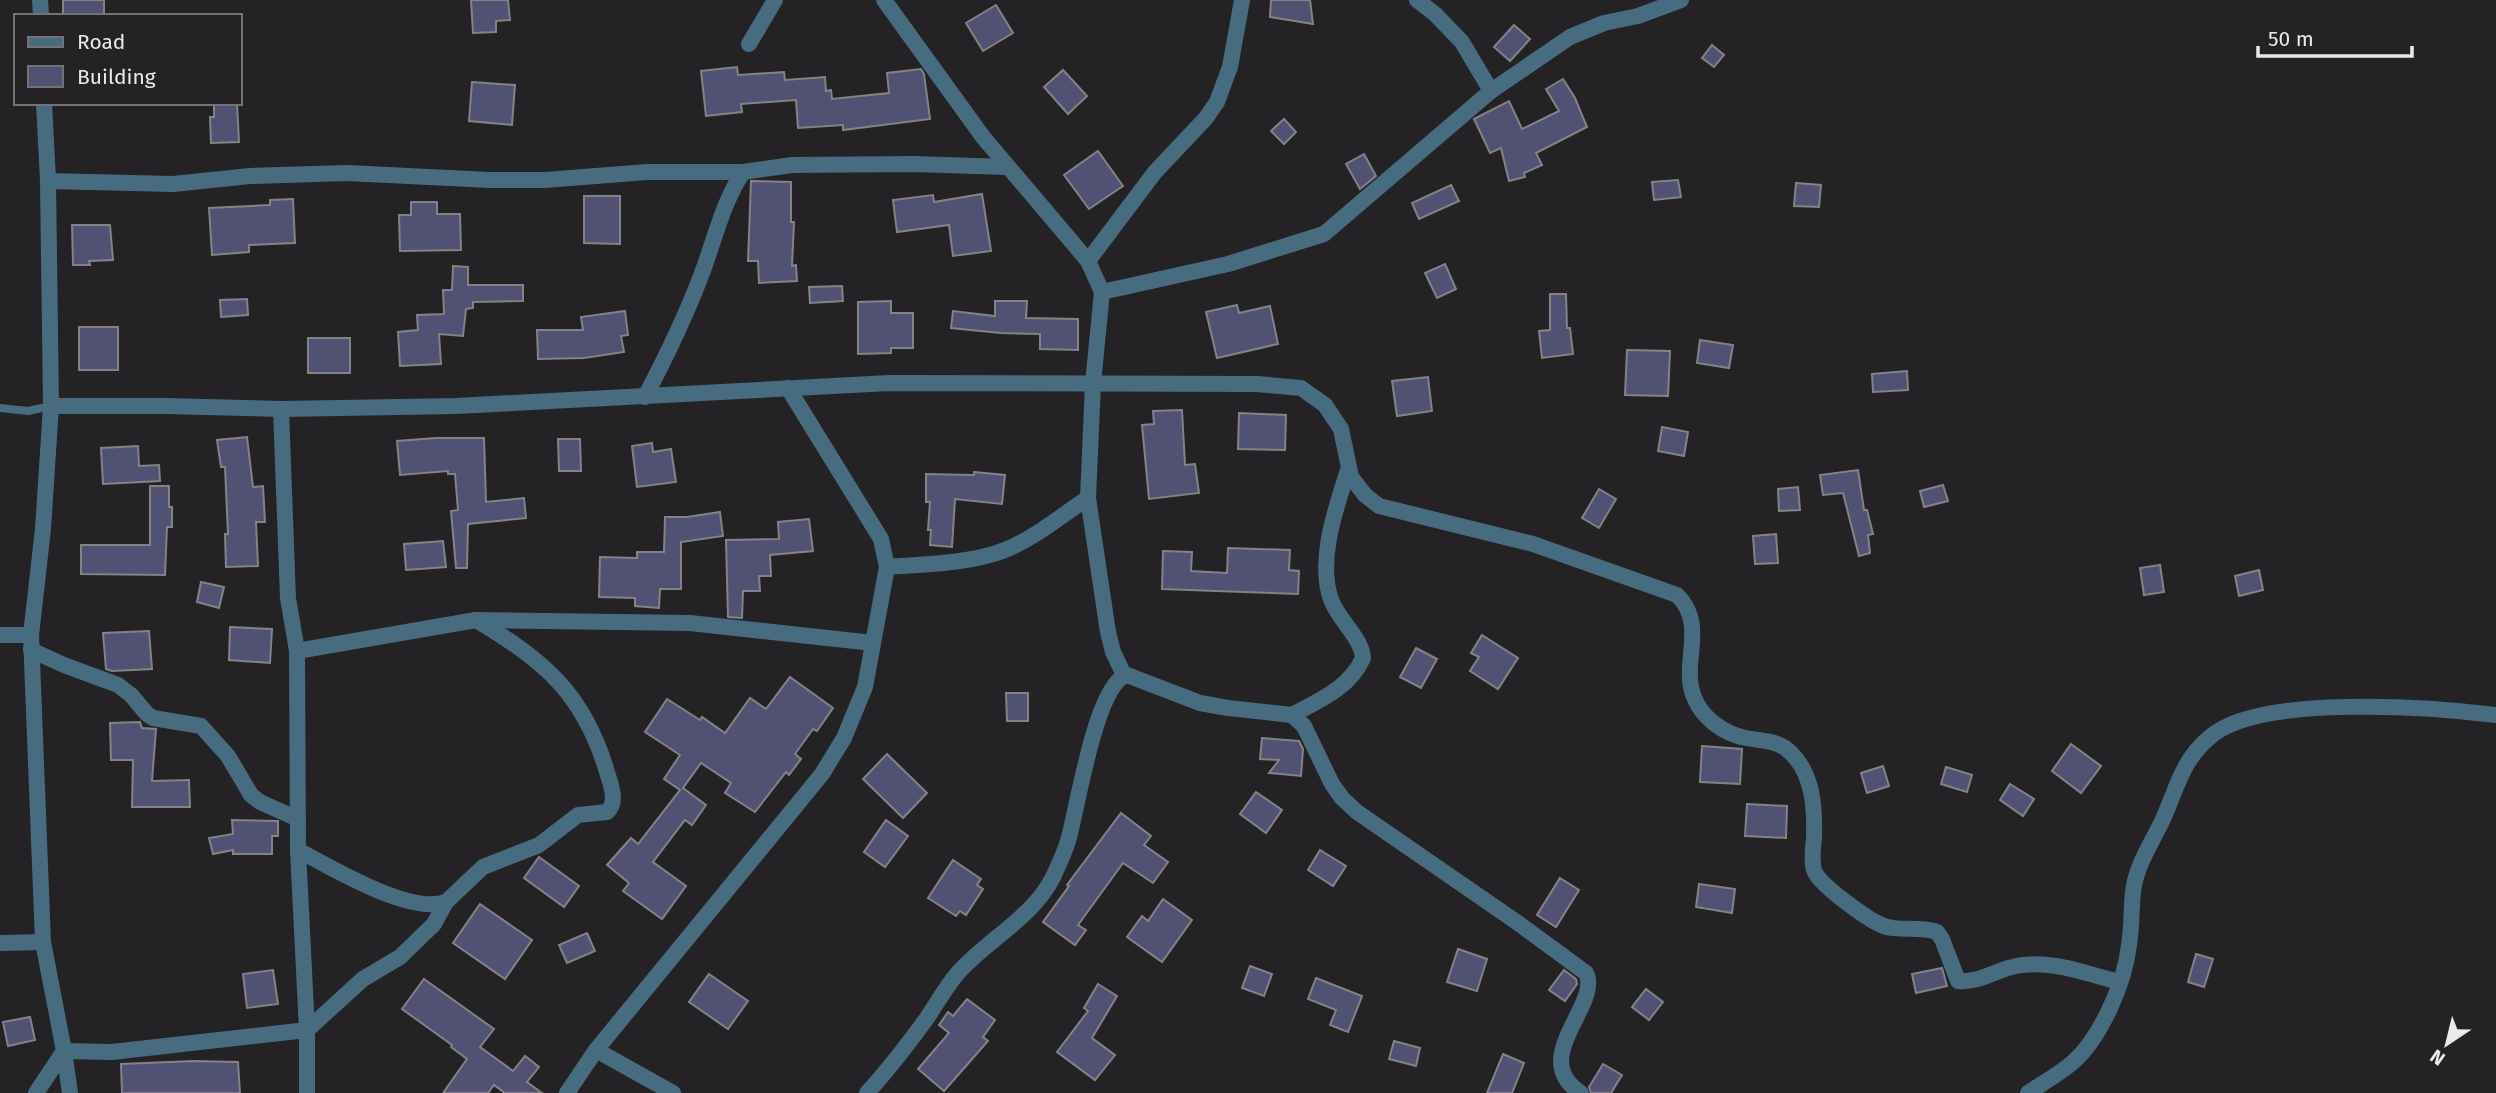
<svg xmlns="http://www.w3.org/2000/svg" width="2496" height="1093" viewBox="0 0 2496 1093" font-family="'Fira Sans',sans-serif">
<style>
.building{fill:#505173;stroke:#838386;stroke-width:2}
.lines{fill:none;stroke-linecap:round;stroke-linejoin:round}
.service{stroke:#476c7f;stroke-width:8}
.minor{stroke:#476c7f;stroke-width:16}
</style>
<rect width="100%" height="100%" fill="#242224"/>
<!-- building -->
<g class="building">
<rect x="63" y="0" width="41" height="16"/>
<polygon points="471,0 508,0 510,20 496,21 496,32 473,33"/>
<polygon points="1271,0 1310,0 1313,24 1270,17"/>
<polygon points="996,5 1013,33 983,51 966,23"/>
<polygon points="1514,25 1530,39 1510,61 1494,47"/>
<polygon points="1712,45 1724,55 1714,67 1702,58"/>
<polygon points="737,67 738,75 784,72 785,80 825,77 826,91 831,90 832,99 889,93 887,73 921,69 924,74 930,119 843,130 843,125 798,128 796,100 741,104 742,112 706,116 701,71"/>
<polygon points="1063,70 1087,96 1068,114 1044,87"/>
<polygon points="1563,79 1575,98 1587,127 1536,153 1542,165 1524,173 1525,177 1509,181 1501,148 1490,153 1474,119 1509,101 1522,129 1559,111 1546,89"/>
<polygon points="472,82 515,85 512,125 469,121"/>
<polygon points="214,103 237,103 239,142 211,143 210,117 214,117"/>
<polygon points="1284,119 1296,132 1284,144 1271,131"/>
<polygon points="1098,151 1123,186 1089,209 1064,175"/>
<polygon points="1364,154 1376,176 1360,189 1346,164"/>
<polygon points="1678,180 1681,197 1654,200 1652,182"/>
<polygon points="751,181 791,182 791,222 794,222 792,266 796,265 797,281 759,283 758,261 748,261"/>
<polygon points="1796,183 1821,185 1819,207 1794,206"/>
<polygon points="1451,185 1459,201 1419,219 1412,203"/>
<polygon points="982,194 991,251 953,256 949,225 897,232 893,200 933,195 934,202"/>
<polygon points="584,196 620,196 620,244 584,243"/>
<polygon points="293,199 295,243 249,245 249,252 212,255 209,208 270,205 270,200"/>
<polygon points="411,202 437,202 437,214 460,214 461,250 400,251 399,215 411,215"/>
<polygon points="72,225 110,225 113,260 89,261 90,265 73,265"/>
<polygon points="1445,264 1456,289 1437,298 1425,273"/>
<polygon points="453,266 468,267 468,285 523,285 523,301 473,302 473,308 466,309 463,336 439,334 441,364 400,366 398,332 418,330 417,315 444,314 443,290 452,290"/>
<polygon points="842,286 843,301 810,303 809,287"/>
<polygon points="1550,294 1566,294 1567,328 1570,328 1573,354 1542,358 1539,331 1550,330"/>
<polygon points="247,299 248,315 221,317 220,300"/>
<polygon points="891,301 891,313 913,313 913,348 891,348 891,353 858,354 858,302"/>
<polygon points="995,301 1027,301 1026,318 1078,319 1078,350 1040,349 1040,334 1001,333 951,328 953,311 995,316"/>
<polygon points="1237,305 1239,313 1270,306 1278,344 1217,358 1206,312"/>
<polygon points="625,311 628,335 621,336 624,352 584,358 538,359 537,330 583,330 581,317"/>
<rect x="79" y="327" width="39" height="43"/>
<rect x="308" y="338" width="42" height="35"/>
<polygon points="1700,340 1733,345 1729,368 1697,363"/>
<polygon points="1627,350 1670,351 1668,396 1625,395"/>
<polygon points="1907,371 1908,390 1873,392 1872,374"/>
<polygon points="1428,377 1432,411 1397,416 1392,381"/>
<polygon points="1182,410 1185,465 1195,464 1199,493 1149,499 1142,425 1154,424 1153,411"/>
<polygon points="1239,413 1286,415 1285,450 1238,449"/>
<polygon points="1662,427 1688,432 1684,456 1658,451"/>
<polygon points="247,437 253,487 263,486 265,522 256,522 258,566 226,567 225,534 228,534 225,467 221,467 217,440"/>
<polygon points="436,438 484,438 486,502 524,498 526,518 468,524 467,568 456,568 451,511 458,510 455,474 448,474 448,471 400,475 397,441"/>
<polygon points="558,439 580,439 581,471 559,471"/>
<polygon points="652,443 653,452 671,449 676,482 637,487 632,446"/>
<polygon points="138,446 139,466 159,465 160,481 103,484 101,448"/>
<polygon points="1858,470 1864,510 1867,510 1873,534 1868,535 1870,553 1859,556 1843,493 1823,495 1820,475"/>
<polygon points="974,472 1005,475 1002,504 955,499 952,547 930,545 931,530 928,530 930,502 926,502 926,474 974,475"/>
<polygon points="1943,485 1948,501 1924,507 1920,491"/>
<polygon points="150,486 169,486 169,507 172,507 172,527 167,527 165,575 81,574 81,545 150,545"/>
<polygon points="1798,487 1800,510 1779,511 1778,489"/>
<polygon points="1599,489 1616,499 1599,528 1582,518"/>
<polygon points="720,512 723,536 681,542 681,589 660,589 659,608 635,606 635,598 599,597 600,557 637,558 637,552 664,552 665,517 687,517"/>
<polygon points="809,519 813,551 770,555 771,576 759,576 760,591 743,591 742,618 728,617 726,540 779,539 778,522"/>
<polygon points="1776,534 1778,563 1755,564 1753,536"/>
<polygon points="443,541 446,567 406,570 404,544"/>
<polygon points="1228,548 1290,550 1289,570 1299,571 1298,594 1162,589 1163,551 1192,552 1191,571 1227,573"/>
<polygon points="2160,565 2164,592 2144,595 2140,568"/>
<polygon points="2259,570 2263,590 2239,596 2235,576"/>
<polygon points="201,582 224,587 219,608 197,602"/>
<polygon points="230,627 272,629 270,663 229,660"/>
<polygon points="149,631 152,669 112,671 106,669 103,633"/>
<polygon points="1482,635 1518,658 1498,689 1470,671 1479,657 1471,653"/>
<polygon points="1416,648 1437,659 1421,688 1400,677"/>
<polygon points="790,677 833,708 817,731 813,729 795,754 801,759 789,775 786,772 755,812 725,793 731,783 701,763 683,788 706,805 692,825 685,820 653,862 686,886 662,919 623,891 629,883 607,865 631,838 638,844 680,790 664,779 680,755 645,732 667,699 700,720 702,717 725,733 750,698 766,709"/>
<polygon points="1006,693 1028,693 1028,721 1007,721"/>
<polygon points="140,722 142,728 156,729 152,781 189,780 190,807 132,807 133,760 111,760 110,723"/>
<polygon points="1262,738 1299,741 1303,749 1301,776 1269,773 1279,760 1260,759"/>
<polygon points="2071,744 2101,766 2081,793 2052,771"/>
<polygon points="1702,746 1742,749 1740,784 1700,782"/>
<polygon points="887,754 927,793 903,818 863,779"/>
<polygon points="1883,766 1889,786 1867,793 1861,773"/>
<polygon points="1946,767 1972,775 1967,792 1941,784"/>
<polygon points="2010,784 2034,799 2023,816 2000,800"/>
<polygon points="1256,792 1282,810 1266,833 1240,814"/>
<polygon points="1747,804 1787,806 1786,838 1745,836"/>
<polygon points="1121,813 1151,836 1144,845 1168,862 1153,883 1123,863 1078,925 1086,930 1075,945 1043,922 1069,886 1067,885"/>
<polygon points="232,820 278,821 278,836 272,836 272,854 233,854 233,850 213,854 209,838 233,834"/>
<polygon points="886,820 908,836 885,867 864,852"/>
<polygon points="1320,850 1346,866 1333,886 1308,870"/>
<polygon points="539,857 579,886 564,907 524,878"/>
<polygon points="953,860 981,879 977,885 983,889 966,915 960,911 956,916 928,898"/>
<polygon points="1560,878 1579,890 1556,927 1537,915"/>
<polygon points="1699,884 1735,889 1732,913 1696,907"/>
<polygon points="1163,899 1192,920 1162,962 1127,937 1142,916 1148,921"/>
<polygon points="480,904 532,940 505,979 453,943"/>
<polygon points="587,933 595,951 567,963 559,945"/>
<polygon points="1458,949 1487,959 1477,991 1447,982"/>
<polygon points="2196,954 2213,959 2204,987 2188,982"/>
<polygon points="1250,966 1272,974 1264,996 1242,988"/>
<polygon points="1942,968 1947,986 1916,993 1912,974"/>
<polygon points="273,970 278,1004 247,1008 243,974"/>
<polygon points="1564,970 1576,979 1577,984 1565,1001 1549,990"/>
<polygon points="709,974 748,1001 728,1029 689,1002"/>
<polygon points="1316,978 1362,996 1348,1032 1330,1025 1336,1010 1308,999"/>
<polygon points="424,979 494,1029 480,1047 513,1071 525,1056 539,1067 527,1082 542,1093 505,1093 494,1085 488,1093 443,1093 467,1059 451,1047 452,1045 402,1009"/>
<polygon points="1098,984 1117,996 1092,1038 1115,1055 1095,1080 1057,1052 1088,1011 1084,1008"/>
<polygon points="1646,989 1663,1002 1649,1020 1632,1007"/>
<polygon points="967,999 995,1020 983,1037 988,1041 944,1091 918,1069 949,1033 939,1025 948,1012 953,1016"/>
<polygon points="30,1017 35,1040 8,1046 3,1022"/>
<polygon points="1394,1041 1420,1048 1416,1066 1389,1059"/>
<polygon points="1503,1054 1524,1063 1512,1093 1487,1093"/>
<polygon points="194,1061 238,1062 240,1093 122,1093 121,1064"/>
<polygon points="1603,1064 1622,1075 1611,1093 1591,1093 1589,1087"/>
</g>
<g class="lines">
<!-- service -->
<polyline class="service" points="0,408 28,411 51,406"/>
<!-- minor -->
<g class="minor">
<polyline points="40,0 41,16"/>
<polyline points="884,0 983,137 1088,261 1102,292 1093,383 1088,498 1108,632 1113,652 1124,675"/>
<polyline points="1417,0 1435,14 1462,42 1491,91"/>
<polyline points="749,44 775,0"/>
<polyline points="44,103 48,181 51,406 43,529 31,635 43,942 64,1051 70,1093"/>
<polyline points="48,181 173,184 250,176 347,173 490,180 545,180 647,172 743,172 792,165 914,164 1008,167"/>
<polyline points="1088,261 1155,172 1206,118 1217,102 1230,67 1242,0"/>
<polyline points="1102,292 1228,264 1324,234 1491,91 1570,37 1604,23 1638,16 1681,0"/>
<path d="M645,397C666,357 686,316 702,273C715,239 722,204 743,172"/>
<path d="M51,406H166L281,409L456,406L889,383L1257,384L1301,388L1325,405L1341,429L1351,477L1365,495L1379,506L1533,544L1677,595C1708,625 1680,664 1694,697C1702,718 1724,734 1746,738C1762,741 1779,740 1791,753C1813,774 1815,808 1814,838C1813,848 1811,860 1814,870C1818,884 1865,917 1879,924C1897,933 1918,925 1937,932L1942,939L1958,981C1980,983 1995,970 2016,966C2050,959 2087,974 2119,982"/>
<polyline points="281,409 288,598 297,651 298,850 307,1030 307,1093"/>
<path d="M887,567C926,564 969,564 1005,550C1035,538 1062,515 1088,498"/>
<polyline points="0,635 31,635"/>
<polyline points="31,650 64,665 118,685 131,695 147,714 153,718 201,726 228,756 251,795 260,802 298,819"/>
<polyline points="297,651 476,620 690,623 873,643"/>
<path d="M1292,715C1318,701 1350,688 1363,658C1362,639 1340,621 1332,602C1316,563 1336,508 1348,470"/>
<path d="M298,850C332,868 410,915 446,902L483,867L539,845L578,815L607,812C618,802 611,785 607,772C584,694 544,660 476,620"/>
<polyline points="0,943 43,942"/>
<polyline points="596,1050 673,1093"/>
<polyline points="36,1093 64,1051 112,1052 307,1030 363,979 400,957 434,924 446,902"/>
<polyline points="567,1093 596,1050 822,774 844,738 865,687 887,567 881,539 788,388"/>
<path d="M867,1093C889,1069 908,1044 927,1018C937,1003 946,987 957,974C989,937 1040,915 1058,866C1062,858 1065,850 1068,841C1077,811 1096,682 1127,675L1200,703L1228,708L1292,715L1304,726L1332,784L1342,798L1357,812L1518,923L1586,973C1602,1004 1527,1059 1581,1093"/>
<path d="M2028,1093C2043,1083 2059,1074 2072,1063C2101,1038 2125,982 2129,945C2132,927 2131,910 2133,892C2136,865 2152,843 2163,819C2177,788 2182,760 2210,737C2258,694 2432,707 2496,715"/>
</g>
</g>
<!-- legend -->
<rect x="14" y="14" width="228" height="91" fill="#242224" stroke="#737274" stroke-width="2"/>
<rect x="28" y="37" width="35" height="10" fill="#476c7f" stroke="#737274" stroke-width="2"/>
<text x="77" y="49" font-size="21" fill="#eae9eb">Road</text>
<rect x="28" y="66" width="35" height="21" fill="#505173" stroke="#737274" stroke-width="2"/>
<text x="77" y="84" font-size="21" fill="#eae9eb">Building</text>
<!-- north arrow -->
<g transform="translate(2447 1044) rotate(215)" stroke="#242224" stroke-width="5" paint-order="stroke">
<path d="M0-5L12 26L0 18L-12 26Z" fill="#eae9eb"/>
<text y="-10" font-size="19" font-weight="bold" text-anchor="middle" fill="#eae9eb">N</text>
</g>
<!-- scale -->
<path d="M2258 46v10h154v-10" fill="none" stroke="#eae9eb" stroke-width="3.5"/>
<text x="2268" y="46" font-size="21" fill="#eae9eb" stroke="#242224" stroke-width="5" paint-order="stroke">50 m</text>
</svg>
